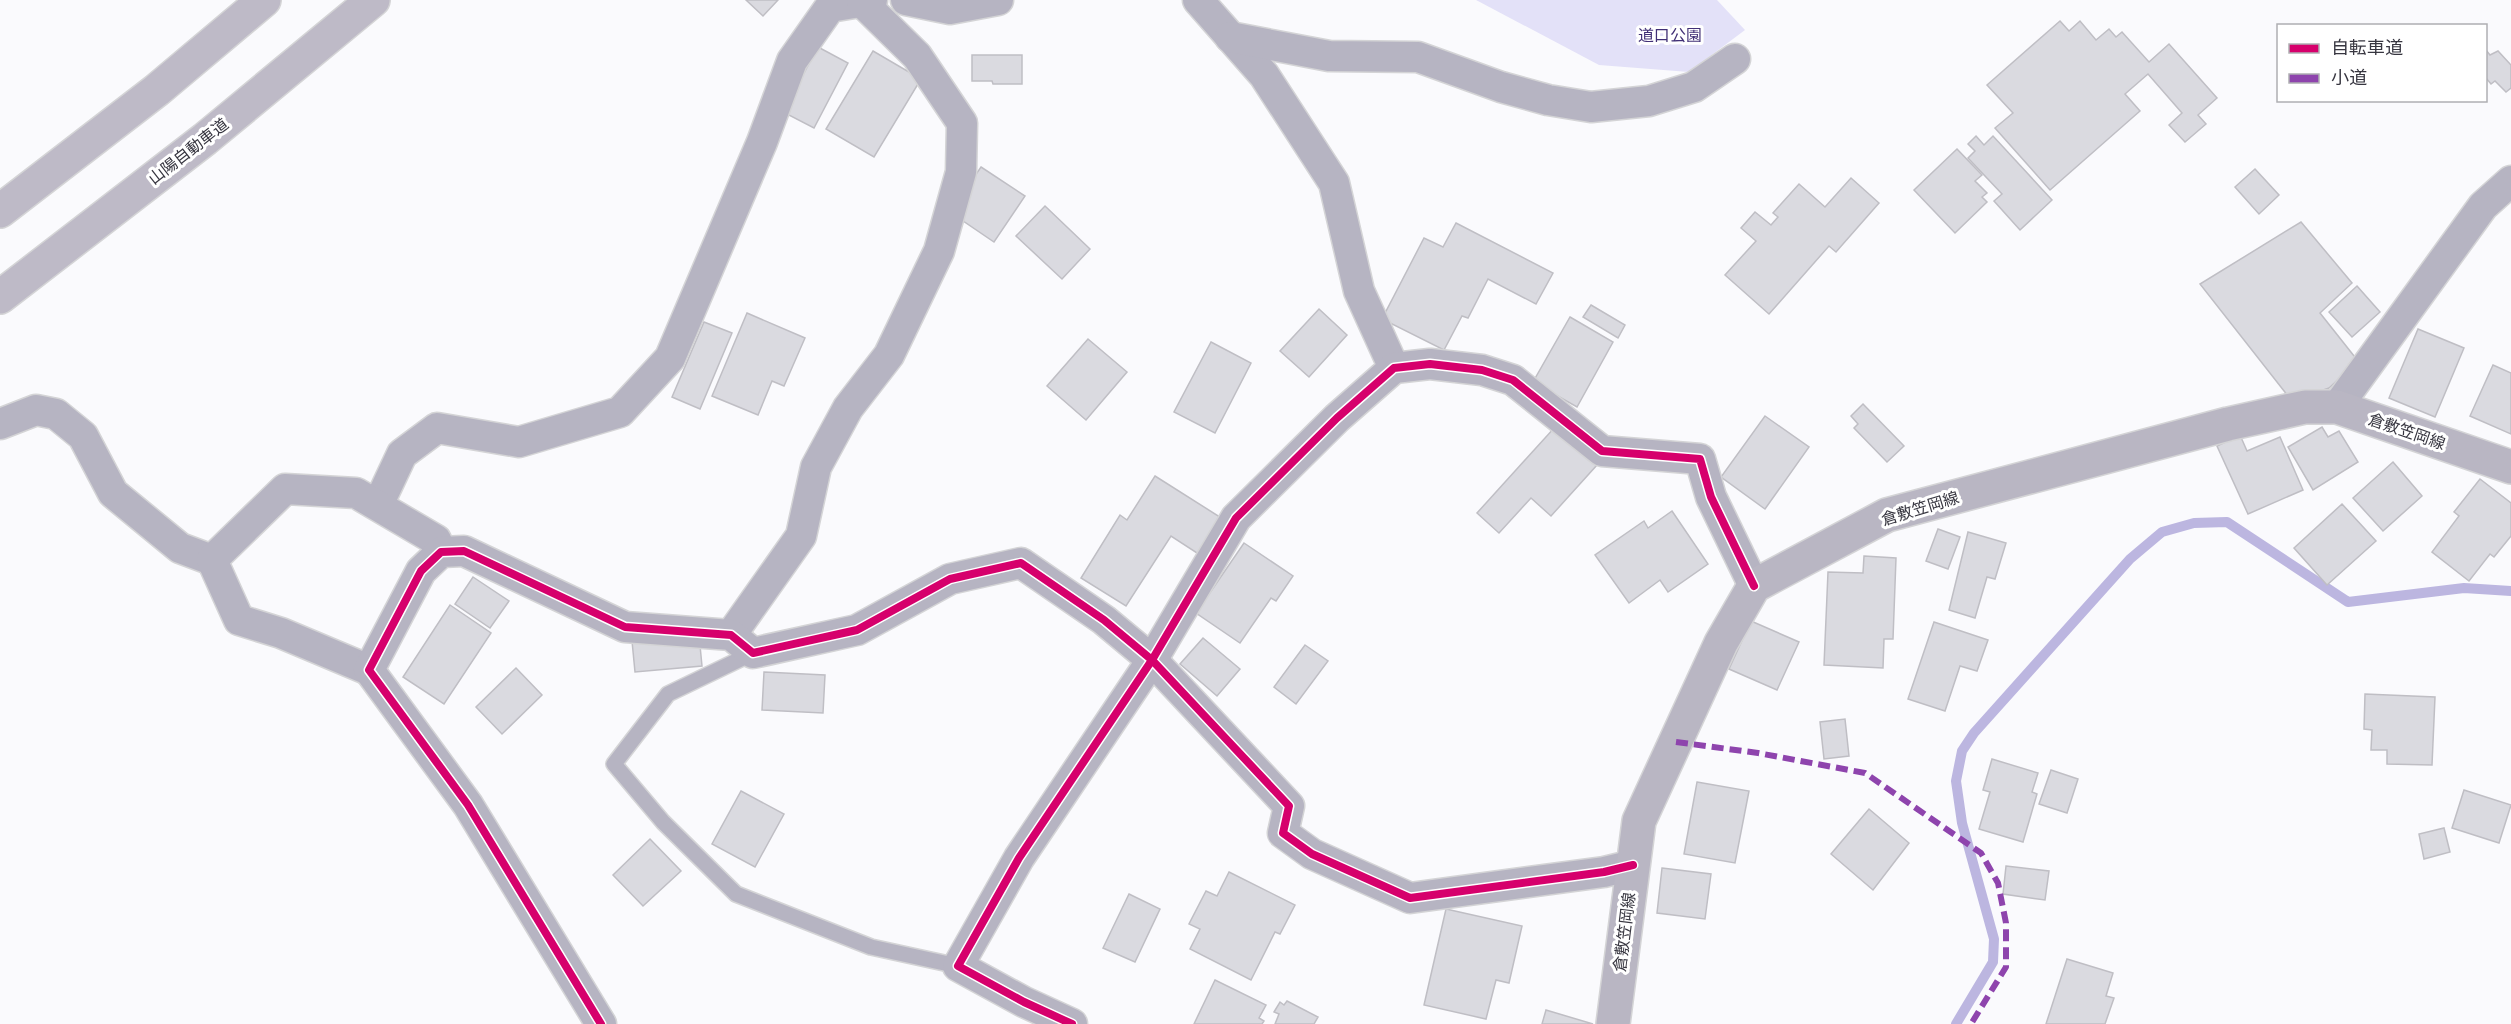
<svg xmlns="http://www.w3.org/2000/svg" width="2511" height="1024" viewBox="0 0 2511 1024" font-family="Ubuntu,'Noto Sans JP',sans-serif">
<style>
.green{fill:#e3e1f8}
.lines{fill:none;stroke-linecap:round;stroke-linejoin:round}
.stream{stroke:#bcb6e0;stroke-width:10}
.building{fill:#dadae0;stroke:#bfbec4;stroke-width:1.5}
.service-casing{stroke:#d4d4d6;stroke-width:18}
.minor-casing{stroke:#d4d4d6;stroke-width:33}
.primary-casing{stroke:#d4d4d6;stroke-width:36}
.motorway-casing{stroke:#d4d4d6;stroke-width:36}
.service{stroke:#b6b4c2;stroke-width:15}
.minor{stroke:#b6b4c2;stroke-width:30}
.primary{stroke:#b9b6c3;stroke-width:33}
.motorway{stroke:#bebac7;stroke-width:33}
.quiet{stroke:#8e44ad;stroke-width:6;stroke-dasharray:12 6;stroke-linecap:butt}
.cycleway-casing{stroke:#fff;stroke-width:11}
.cycleway{stroke:#d6006c;stroke-width:8}
.labels{text-anchor:middle;stroke-width:6;stroke-linejoin:round;paint-order:stroke}
.park-label{font-size:16px;fill:#413076;stroke:#fff}
.street-label{font-size:16px;fill:#373640;stroke:#fff}
</style>
<rect width="100%" height="100%" fill="#fafafd"/>
<!-- green -->
<polygon class="green" points="1476,0 1717,0 1745,30 1689,72 1599,65"/>
<g class="lines">
<!-- stream -->
<polyline class="stream" points="1956,1024 1993,962 1994,939 1962,823 1956,781 1962,751 1974,733 2130,559 2162,532 2194,523 2227,522 2348,602 2464,588 2511,591"/>
</g>
<!-- building -->
<g class="building">
<polygon points="746,0 778,0 763,16"/>
<polygon points="2060,21 2069,31 2080,21 2096,40 2109,29 2116,37 2122,32 2149,62 2169,44 2217,98 2198,115 2206,124 2185,142 2169,125 2182,113 2148,74 2125,94 2140,111 2050,190 1995,128 2013,113 1987,85"/>
<polygon points="818,47 848,63 814,128 783,112"/>
<polygon points="2486,50 2490,55 2498,51 2511,65 2511,88 2506,92 2495,81 2491,84 2486,78"/>
<polygon points="873,51 921,79 874,157 826,129"/>
<polygon points="972,55 1022,55 1022,84 993,84 992,81 972,81"/>
<polygon points="1976,136 1984,145 1993,136 2052,200 2020,230 1994,201 2002,194 1968,158 1975,151 1968,144"/>
<polygon points="1957,149 1982,175 1975,181 1987,193 1982,197 1987,202 1955,233 1914,190"/>
<polygon points="981,167 1025,196 994,242 950,212"/>
<polygon points="2255,169 2279,195 2259,214 2235,187"/>
<polygon points="1851,178 1879,203 1836,252 1829,246 1769,314 1725,275 1756,241 1741,228 1755,212 1771,225 1778,217 1773,213 1799,184 1825,207"/>
<polygon points="1045,206 1090,249 1062,279 1016,236"/>
<polygon points="2301,222 2352,283 2320,313 2358,361 2329,388 2292,401 2200,284"/>
<polygon points="1456,223 1553,273 1536,304 1488,279 1468,318 1462,316 1444,350 1382,319 1424,238 1443,247"/>
<polygon points="2357,286 2380,312 2352,337 2329,312"/>
<polygon points="1591,305 1625,325 1618,338 1583,317"/>
<polygon points="1319,309 1347,335 1309,377 1280,351"/>
<polygon points="747,313 805,338 784,386 772,381 758,415 712,396"/>
<polygon points="1570,317 1613,342 1577,407 1533,382"/>
<polygon points="704,322 732,333 700,409 672,397"/>
<polygon points="2418,329 2464,348 2435,417 2389,398"/>
<polygon points="1088,339 1127,372 1086,420 1047,386"/>
<polygon points="1211,342 1251,363 1215,433 1174,412"/>
<polygon points="2493,365 2511,373 2511,434 2470,416"/>
<polygon points="1863,404 1904,446 1887,462 1854,428 1858,424 1851,416"/>
<polygon points="1765,416 1809,447 1765,509 1721,477"/>
<polygon points="1555,427 1597,465 1551,516 1531,498 1499,533 1477,513"/>
<polygon points="2322,427 2328,437 2339,431 2358,462 2313,490 2288,447"/>
<polygon points="2240,435 2247,451 2280,437 2303,490 2248,514 2217,446"/>
<polygon points="2393,462 2422,496 2383,531 2353,498"/>
<polygon points="1155,476 1223,519 1200,555 1171,536 1126,606 1081,578 1120,515 1127,520"/>
<polygon points="2480,479 2511,503 2511,536 2494,557 2490,554 2469,581 2432,552 2459,516 2454,512"/>
<polygon points="2342,504 2376,541 2327,585 2294,548"/>
<polygon points="1672,511 1708,564 1668,592 1660,580 1629,603 1595,555 1644,521 1648,528"/>
<polygon points="1938,529 1960,537 1948,569 1926,561"/>
<polygon points="1968,532 2006,543 1995,579 1987,577 1975,618 1949,610"/>
<polygon points="1244,543 1293,576 1276,601 1271,598 1240,643 1196,613"/>
<polygon points="1864,556 1896,558 1893,639 1884,639 1883,668 1824,665 1828,572 1863,573"/>
<polygon points="473,577 509,601 490,628 455,604"/>
<polygon points="450,605 491,633 444,704 403,677"/>
<polygon points="1751,621 1799,642 1777,690 1729,669"/>
<polygon points="1934,622 1988,640 1977,671 1960,666 1945,711 1908,699"/>
<polygon points="699,635 702,666 635,672 632,641"/>
<polygon points="1203,638 1240,669 1217,696 1180,664"/>
<polygon points="1305,645 1328,661 1296,704 1274,687"/>
<polygon points="516,668 542,695 502,734 476,707"/>
<polygon points="764,672 825,675 823,713 762,710"/>
<polygon points="2365,694 2435,697 2432,765 2387,764 2387,750 2371,750 2372,730 2364,729"/>
<polygon points="1845,719 1849,756 1824,759 1820,722"/>
<polygon points="1992,759 2038,773 2032,792 2037,794 2023,842 1979,829 1990,792 1983,790"/>
<polygon points="2051,770 2078,779 2067,813 2039,804"/>
<polygon points="1697,782 1749,791 1735,863 1684,854"/>
<polygon points="2464,790 2511,805 2499,843 2452,828"/>
<polygon points="741,791 784,814 755,867 712,844"/>
<polygon points="1869,809 1909,843 1873,890 1831,854"/>
<polygon points="2444,828 2450,852 2424,859 2419,834"/>
<polygon points="650,839 681,871 643,906 613,875"/>
<polygon points="2006,866 2049,871 2045,900 2003,894"/>
<polygon points="1662,868 1711,874 1705,919 1657,913"/>
<polygon points="1229,872 1295,905 1280,934 1275,932 1251,980 1190,949 1200,929 1189,924 1206,891 1217,896"/>
<polygon points="1129,894 1160,909 1135,962 1103,948"/>
<polygon points="1446,909 1522,926 1509,983 1496,980 1486,1019 1424,1005"/>
<polygon points="2067,959 2113,973 2106,996 2114,998 2105,1024 2046,1024"/>
<polygon points="1215,980 1266,1005 1259,1018 1264,1021 1262,1024 1194,1024"/>
<polygon points="1287,1001 1318,1017 1314,1024 1275,1024 1279,1014 1274,1012 1280,1002 1284,1005"/>
<polygon points="1546,1010 1593,1024 1542,1024"/>
</g>
<g class="lines">
<!-- service casing -->
<g class="service-casing">
<polyline id="service" points="753,653 668,694 614,764 663,822 736,894 871,947 958,966"/>
</g>
<!-- minor casing -->
<g class="minor-casing">
<g id="minor">
<polyline points="906,0 950,9 998,0"/>
<polyline points="1198,0 1264,75 1334,183 1359,291 1394,368"/>
<polyline points="1230,37 1329,56 1418,57 1501,87 1548,100 1591,107 1649,101 1694,87 1735,59"/>
<polyline points="2337,407 2483,206 2511,181"/>
<polyline points="0,424 36,410 56,414 83,436 113,493 180,548 212,560"/>
<polyline points="378,505 402,454 437,428 519,442 620,412 670,358 762,142 792,61 830,7 872,0"/>
<polyline points="731,635 801,536 816,467 848,408 889,355 939,251 961,172 962,123 917,56 862,2"/>
<polyline points="369,670 281,633 239,620 212,560 285,489 356,493 436,540 441,552"/>
<polyline points="601,1024 468,805 369,670 421,571 441,552 464,551 625,627 731,635 753,653 857,630 950,579 1021,563 1104,620 1152,660 1289,806 1283,833 1312,854 1410,898 1604,872 1633,865"/>
<polyline points="1072,1024 1024,1002 958,966 1019,858 1152,660 1236,518 1337,418 1394,368 1430,364 1482,370 1513,380 1602,451 1700,459 1711,497 1754,586"/>
</g>
</g>
<!-- primary casing -->
<g class="primary-casing">
<polyline id="primary" points="1613,1024 1639,821 1721,643 1754,586 1887,515 2228,424 2305,407 2337,407 2511,467"/>
</g>
<!-- motorway casing -->
<g class="motorway-casing">
<g id="motorway">
<polyline points="0,211 157,90 264,0"/>
<polyline points="0,297 205,139 373,0"/>
</g>
</g>
<!-- service -->
<use href="#service" class="service"/>
<!-- minor -->
<use href="#minor" class="minor"/>
<!-- primary -->
<use href="#primary" class="primary"/>
<!-- motorway -->
<use href="#motorway" class="motorway"/>
<!-- quiet -->
<polyline class="quiet" points="1676,742 1758,753 1865,773 1981,853 1998,883 2006,923 2006,967 1971,1024"/>
<!-- cycleway casing -->
<g class="cycleway-casing">
<g id="cycleway">
<polyline points="601,1024 468,805 369,670 421,571 441,552 464,551 625,627 731,635 753,653 857,630 950,579 1021,563 1104,620 1152,660 1289,806 1283,833 1312,854 1410,898 1604,872 1633,865"/>
<polyline points="1072,1024 1024,1002 958,966 1019,858 1152,660 1236,518 1337,418 1394,368 1430,364 1482,370 1513,380 1602,451 1700,459 1711,497 1754,586"/>
</g>
</g>
<!-- cycleway -->
<use href="#cycleway" class="cycleway"/>
</g>
<g class="labels">
<!-- park labels -->
<g class="park-label">
<text x="1670" y="41">道口公園</text>
</g>
<!-- street labels -->
<g class="street-label">
<text transform="translate(188 151) rotate(-38)" y="6">山陽自動車道</text>
<text transform="translate(2407 431) rotate(19)" y="6">倉敷笠岡線</text>
<text transform="translate(1920 508) rotate(-17)" y="6">倉敷笠岡線</text>
<text transform="translate(1624 932) rotate(-83)" y="6">倉敷笠岡線</text>
</g>
</g>
<!-- legend -->
<rect x="2277" y="24" width="210" height="78" fill="#ffffff" stroke="#afafb3" stroke-width="1.5"/>
<rect x="2289" y="44" width="30" height="9" fill="#d6006c" stroke="#afafb3" stroke-width="1.5"/>
<text x="2331" y="54" font-size="18" fill="#373640">自転車道</text>
<rect x="2289" y="74" width="30" height="9" fill="#8e44ad" stroke="#afafb3" stroke-width="1.5"/>
<text x="2331" y="84" font-size="18" fill="#373640">小道</text>
</svg>
